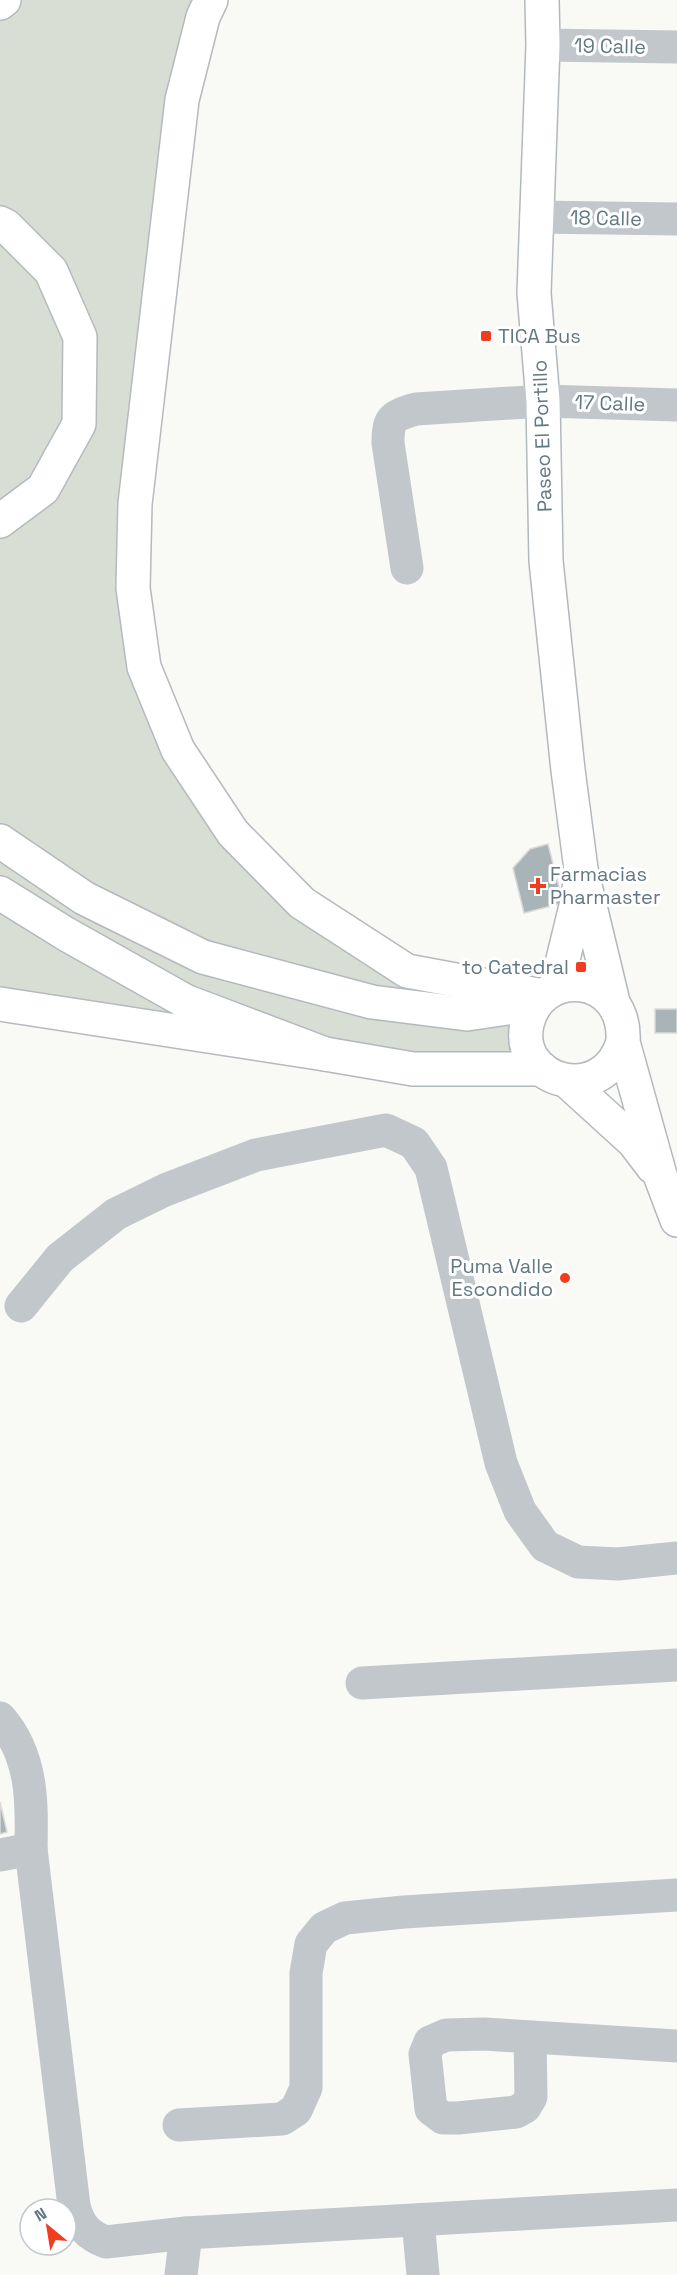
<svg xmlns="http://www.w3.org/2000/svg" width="677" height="2275" viewBox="0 0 677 2275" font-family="'Space Grotesk',sans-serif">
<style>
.green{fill:#d9ded5}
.building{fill:#a8b4b8;stroke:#dbdad8;stroke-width:1.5}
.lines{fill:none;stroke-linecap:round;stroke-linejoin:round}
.major-casing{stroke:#b2b9bd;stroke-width:36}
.highway-casing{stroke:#b4babd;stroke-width:36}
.minor{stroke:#c1c7ca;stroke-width:33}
.major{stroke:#fff;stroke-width:33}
.highway{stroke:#fff;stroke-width:33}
.poi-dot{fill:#f03d1f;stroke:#fff;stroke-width:2}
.labels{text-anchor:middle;stroke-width:6;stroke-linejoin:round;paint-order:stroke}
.street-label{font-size:20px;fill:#627883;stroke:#fff}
.poi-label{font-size:20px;fill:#627883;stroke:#fff;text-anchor:start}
</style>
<rect width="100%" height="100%" fill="#f9f9f6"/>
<!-- green -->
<polygon class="green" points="0,0 211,0 158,292 144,667 233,833 407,971 535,1004 542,1069 0,1004"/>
<!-- building -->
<g class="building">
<polygon points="548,844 563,903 524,913 513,868 530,849"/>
<rect x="655" y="1009" width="22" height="24"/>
<polygon points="0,1802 7,1832 0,1834"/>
</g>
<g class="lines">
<!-- major casing -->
<g class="major-casing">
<g id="major">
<polyline points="542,0 543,45 534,293 543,401 546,561 568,770 581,869 613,1002"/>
<polyline points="0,841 84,898 203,957 372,1002 467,1014 535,1004"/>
<polyline points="0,893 66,934 185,1001 325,1054 413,1069 542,1069"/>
<polyline points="556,988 576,906 580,883"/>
<path d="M623,1042C603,1108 514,1082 527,1024C541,965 627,973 623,1042L660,1175L677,1220"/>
<polyline points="567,1081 634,1142 653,1167"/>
</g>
</g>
<!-- highway casing -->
<g class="highway-casing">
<g id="highway">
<polyline points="211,0 203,17 182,100 135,504 133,588 144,667 178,750 233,833 302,903 407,971 543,996"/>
<polyline points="0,3 4,0"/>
<polyline points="0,223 6,226 51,271 80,337 79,424 43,489 0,521"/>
<polyline points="0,1004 325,1054"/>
</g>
</g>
<!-- minor -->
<g class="minor">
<polyline points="543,45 677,47"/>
<polyline points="536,217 677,219"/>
<path d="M407,568L388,443C388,417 393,416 416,409L543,401L677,405"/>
<polyline points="21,1306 60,1258 116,1214 165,1190 256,1155 386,1130 414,1143 431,1168 501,1463 520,1511 545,1546 578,1562 618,1564 677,1558"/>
<polyline points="362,1683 677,1665"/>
<path d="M0,1718C33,1756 32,1802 31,1849L74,2206C79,2225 87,2235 106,2242L186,2233L677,2205"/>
<polyline points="0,1855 31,1849"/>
<polyline points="530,2037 531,2097 525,2107 516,2112 458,2118 443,2118 431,2109 425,2054 430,2042 446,2035 484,2034 677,2046"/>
<polyline points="179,2125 282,2119 296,2110 306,2088 306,1973 311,1944 324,1928 345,1918 404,1912 677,1895"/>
<polyline points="418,2220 423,2275"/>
<polyline points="181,2275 186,2233"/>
</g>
<!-- major -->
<use href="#major" class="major"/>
<!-- highway -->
<use href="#highway" class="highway"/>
</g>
<!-- markers -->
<g class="poi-dot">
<rect x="480" y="330" width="12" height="12" rx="3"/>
<path d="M535 877h6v6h6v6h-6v6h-6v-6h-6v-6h6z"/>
<rect x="575" y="961" width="12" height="12" rx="3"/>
<circle cx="565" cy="1278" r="6"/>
</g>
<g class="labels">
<!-- street labels -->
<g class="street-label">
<text transform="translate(610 46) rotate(1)" y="7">19 Calle</text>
<text transform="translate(606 218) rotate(1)" y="7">18 Calle</text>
<text transform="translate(610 403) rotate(2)" y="7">17 Calle</text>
<text transform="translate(542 436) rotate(-92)" y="7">Paseo El Portillo</text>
</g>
<!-- poi labels -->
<g class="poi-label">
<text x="498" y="343">TICA Bus</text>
<text x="550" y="881">Farmacias<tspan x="550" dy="23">Pharmaster</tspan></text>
<text x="569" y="974" text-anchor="end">to Catedral</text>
<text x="553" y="1273" text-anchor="end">Puma Valle<tspan x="553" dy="23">Escondido</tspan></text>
</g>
</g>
<!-- north arrow -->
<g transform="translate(48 2227) rotate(330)"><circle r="28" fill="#ffffff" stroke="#c0c9cd" stroke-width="1.5"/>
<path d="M0-4.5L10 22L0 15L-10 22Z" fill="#f03d1f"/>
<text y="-9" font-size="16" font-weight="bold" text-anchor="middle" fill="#627883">N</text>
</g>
</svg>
